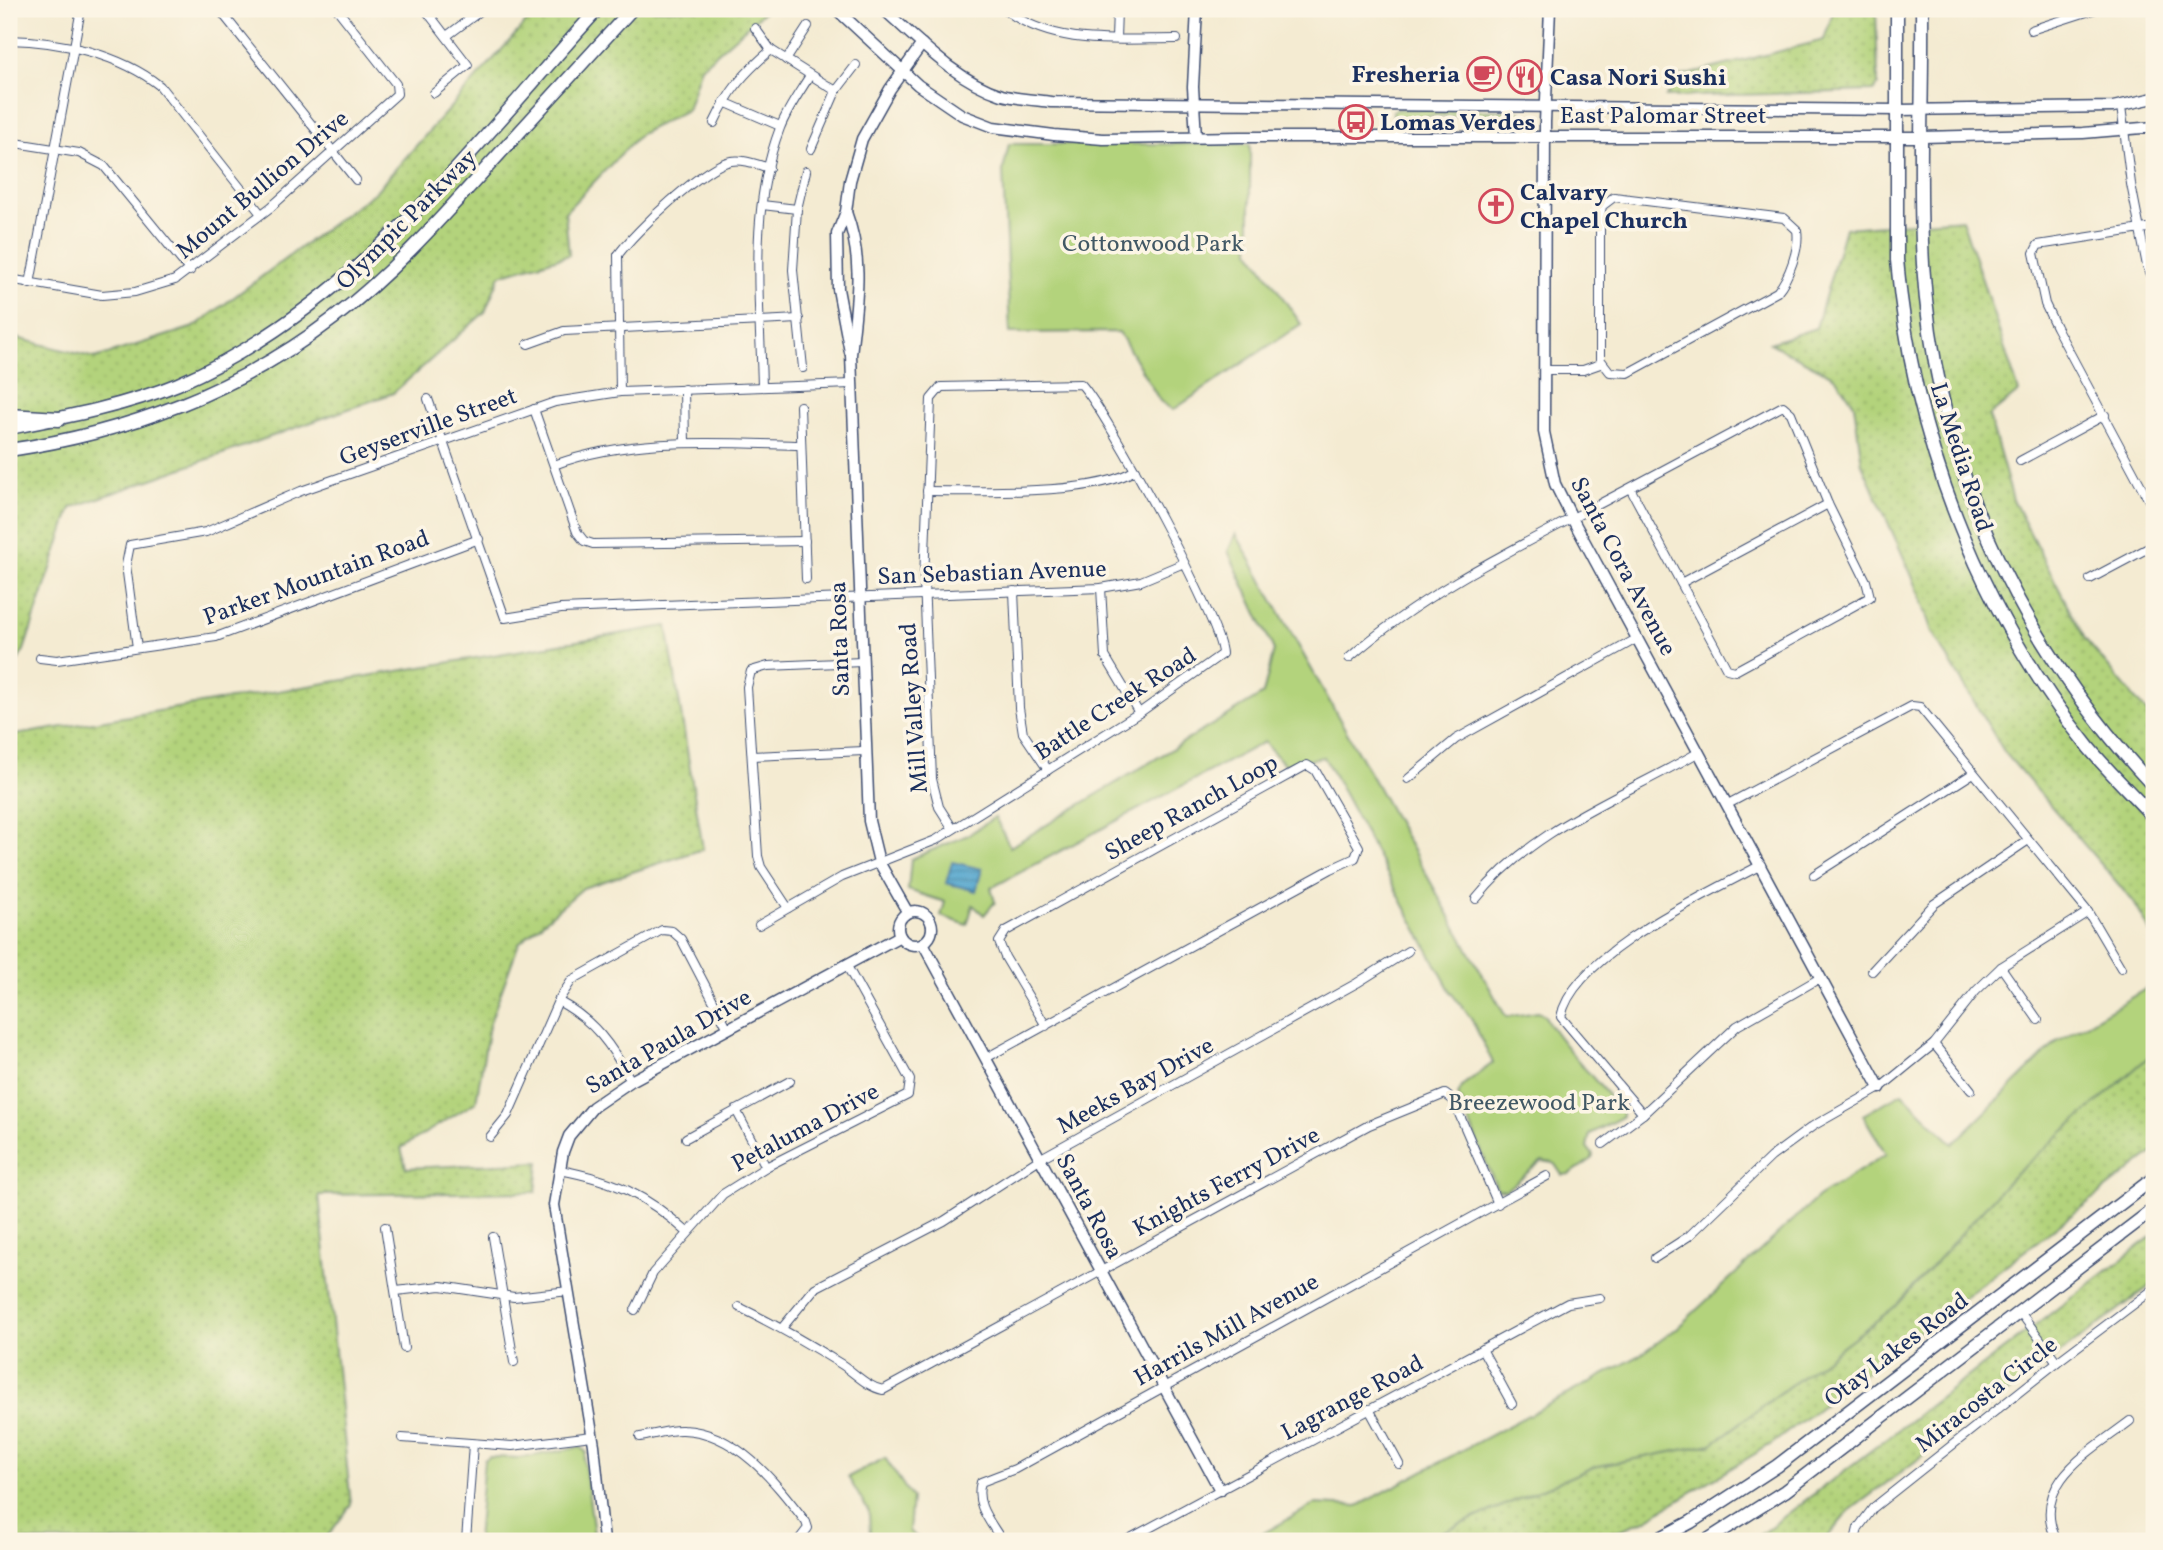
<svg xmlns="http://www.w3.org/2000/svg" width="2163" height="1550" viewBox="0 0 2163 1550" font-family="Vollkorn,serif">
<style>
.grass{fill:url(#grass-dots);stroke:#67816c;stroke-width:2}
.park{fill:#b3d37b;stroke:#67816c;stroke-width:2}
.water{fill:url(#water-rules);stroke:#376a96;stroke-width:2}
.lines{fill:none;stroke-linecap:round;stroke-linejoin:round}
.street-casing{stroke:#3c4b6f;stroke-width:10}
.secondary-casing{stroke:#3c4b6f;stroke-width:13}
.primary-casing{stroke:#3c4b6f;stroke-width:15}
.highway-casing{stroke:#3c4b6f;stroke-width:17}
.street{stroke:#fff;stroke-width:8}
.secondary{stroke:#fff;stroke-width:10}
.primary{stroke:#fff;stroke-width:12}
.highway{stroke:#fff;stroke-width:14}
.labels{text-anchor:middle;stroke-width:7;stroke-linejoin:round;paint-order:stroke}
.poi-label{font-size:24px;font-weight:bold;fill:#1b2f5e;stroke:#fcf5e5;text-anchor:start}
.street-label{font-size:24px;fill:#1b2f5e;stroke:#fcf5e5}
.park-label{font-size:24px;fill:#415865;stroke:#fcf5e5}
</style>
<defs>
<pattern id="grass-dots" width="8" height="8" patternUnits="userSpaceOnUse" patternTransform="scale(1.75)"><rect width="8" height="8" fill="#b3d37b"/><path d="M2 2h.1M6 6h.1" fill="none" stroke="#99b56d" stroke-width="1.8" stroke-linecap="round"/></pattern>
<pattern id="water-rules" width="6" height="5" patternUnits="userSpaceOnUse" patternTransform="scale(1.75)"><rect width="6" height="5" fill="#53a6ce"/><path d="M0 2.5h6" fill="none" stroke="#48a"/></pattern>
</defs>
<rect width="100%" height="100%" fill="#fcf5e5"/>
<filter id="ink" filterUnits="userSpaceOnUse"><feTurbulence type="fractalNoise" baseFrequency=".0143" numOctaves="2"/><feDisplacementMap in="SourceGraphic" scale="14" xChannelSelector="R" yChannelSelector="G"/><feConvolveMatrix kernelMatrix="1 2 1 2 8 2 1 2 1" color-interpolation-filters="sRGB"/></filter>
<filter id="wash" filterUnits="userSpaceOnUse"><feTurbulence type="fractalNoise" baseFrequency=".00686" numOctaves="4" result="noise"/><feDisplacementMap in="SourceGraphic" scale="28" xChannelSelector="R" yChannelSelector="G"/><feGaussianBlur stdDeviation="1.57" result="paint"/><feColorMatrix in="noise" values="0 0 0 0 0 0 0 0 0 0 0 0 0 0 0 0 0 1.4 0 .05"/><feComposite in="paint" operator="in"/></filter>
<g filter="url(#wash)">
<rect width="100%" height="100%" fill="#f4ebd2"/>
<!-- grass -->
<g class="grass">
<polygon points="538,9 767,9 701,67 687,110 640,134 565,212 569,255 500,275 485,312 393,393 71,508 24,650 9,675 9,336 95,358 194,327 375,192"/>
<polygon points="1834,9 1876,9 1878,85 1873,91 1666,97 1679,77 1824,40"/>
<polygon points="1398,109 1521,111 1520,115 1393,117 1393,111"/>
<polygon points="1962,219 2019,392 1989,416 2013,500 2085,639 2154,721 2154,937 2133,901 2005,753 1932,632 1916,585 1862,464 1854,404 1835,377 1770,343 1816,328 1845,228"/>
<polygon points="667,626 703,849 583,888 519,943 489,1025 476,1102 401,1148 406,1168 539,1162 536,1192 319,1195 351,1505 324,1541 9,1541 9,736"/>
<polygon points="2154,1051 2154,1152 1773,1443 1643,1521 1590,1541 1421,1541 1593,1467 1712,1444 1897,1305 2011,1178"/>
<polygon points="2154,1235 2154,1283 1849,1511 1824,1541 1752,1541"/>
</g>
<!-- park -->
<g class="park">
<polygon points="1009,144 1250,144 1250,250 1301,324 1173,410 1160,401 1119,332 1010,333 1003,171"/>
<path d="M1236,534L1506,1017L1538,1012L1545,1015C1549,1031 1607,1093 1622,1111V1117L1590,1134L1587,1147L1593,1155L1592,1159L1570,1174L1562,1175L1554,1163L1542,1161L1506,1190L1497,1189L1458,1095L1463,1085L1493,1063L1471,1018L1452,994L1324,757L1285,765L1264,742L991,888L995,902L984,915L973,905L967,925L941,916L945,902L908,890L911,859L968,835L995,817L1010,847L1263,694L1274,650L1228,551Z"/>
<polygon points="2154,984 2154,1052 2011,1178 1897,1305 1712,1444 1593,1467 1421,1541 1250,1541 1315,1504 1358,1506 1639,1356 1676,1329 1818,1197 1886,1154 1863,1115 1902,1093 1953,1144 2058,1041"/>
<polygon points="580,1447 586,1452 584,1460 595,1541 477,1541 484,1460 489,1457 522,1458"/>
<polygon points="885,1458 912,1498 909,1531 921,1541 890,1541 870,1535 869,1512 848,1477"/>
</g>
<!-- water -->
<polygon class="water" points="952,862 982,869 976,891 946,883"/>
</g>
<g filter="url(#ink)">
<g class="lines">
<!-- street casing -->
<g class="street-casing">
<g id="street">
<polyline points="219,9 356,180"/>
<polyline points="425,9 468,65 434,93"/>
<path d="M1004,9C1054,47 1117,39 1177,39"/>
<polyline points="755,28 771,50 836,91"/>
<polyline points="2031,30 2096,9"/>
<polyline points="448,35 483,9"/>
<polyline points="1116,39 1117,9"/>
<path d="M9,40C60,41 120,54 160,86L261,214"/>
<polyline points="786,60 808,26"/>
<polyline points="724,102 780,126"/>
<polyline points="2121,106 2131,184 2147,266 2154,280"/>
<path d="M714,123C730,89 743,74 771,50"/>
<polyline points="9,142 79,153 104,166 190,271"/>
<polyline points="811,149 836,91 856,65"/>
<polyline points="762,205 797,209"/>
<polyline points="2154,227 2038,245 2034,253 2045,304 2056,327 2154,510"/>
<polyline points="9,279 102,295 135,292 175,280 271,207 397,94 396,84 337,9"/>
<polyline points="30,284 81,9"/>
<polyline points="528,344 564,331 799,319"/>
<polyline points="803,368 793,270 797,209 806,171"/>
<path d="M1545,370H1583L1603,363L1600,359V217L1602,206L1614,197L1784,218L1797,230C1800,248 1789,278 1777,292L1628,373L1610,372L1603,363"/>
<path d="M762,387C760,301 748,211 780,128C787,110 799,93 809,77"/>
<polyline points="684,389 685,443"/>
<path d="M620,392L618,255C634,232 705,165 731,161C744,159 756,164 769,168"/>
<polyline points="428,399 505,618 561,609 1101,588 1141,581 1184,563"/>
<polyline points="800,406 806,579"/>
<polyline points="534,409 577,532 584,541 593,544 805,541"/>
<polyline points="2020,461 2105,415"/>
<path d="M554,465C632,436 719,443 801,445"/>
<path d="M927,491C977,491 1096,496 1135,470"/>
<polyline points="2090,579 2154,545"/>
<polyline points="1681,583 1828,504"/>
<polyline points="1101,588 1105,656 1139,713"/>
<polyline points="1014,591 1019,708 1023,733 1048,770"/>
<polyline points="137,648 126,565 130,545 206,532 301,491 555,402 620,392 852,384"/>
<polyline points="40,658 57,660 216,637 479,539"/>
<path d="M1349,658C1431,585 1541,536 1639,483L1783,406L1791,413L1828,504L1866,581L1870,597L1735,671L1727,669L1630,488"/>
<polyline points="752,756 864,751"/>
<polyline points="1408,779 1456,739 1638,638"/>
<polyline points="1728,804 1912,706 1920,707 2088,912 2121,968"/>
<polyline points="1814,875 1972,774"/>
<path d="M1476,899C1533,827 1622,797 1699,752"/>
<polyline points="788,908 761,867 758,856 747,687 751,671 768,666 862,662"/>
<path d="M759,925L842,877L936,840L1142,711L1222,654C1222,623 1106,411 1081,384L941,387L931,399L924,580L932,779L939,807L953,829"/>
<polyline points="2001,967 2038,1020"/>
<polyline points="1872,971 1934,904 2027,841"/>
<path d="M558,1001C594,1020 612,1046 631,1081"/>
<polyline points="1934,1044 1971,1090"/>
<polyline points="986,1058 1331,869 1355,858 1359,847 1315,770 1307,765 1006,931 999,942 1005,957 1046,1026"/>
<polyline points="736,1110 766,1167"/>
<path d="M1643,1114L1561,1017C1573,955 1707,894 1761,865"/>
<polyline points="490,1137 508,1115 558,1001 572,980 662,930 672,931 681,939 727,1027"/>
<polyline points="686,1138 790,1081"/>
<polyline points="1603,1144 1643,1114 1737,1026 1820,978"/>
<path d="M560,1170C613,1180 647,1195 687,1232"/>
<polyline points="385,1227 404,1348"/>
<polyline points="493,1237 514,1362"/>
<polyline points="1655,1258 1689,1236 1771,1157 1813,1126 1880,1088 1934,1044 1976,991 2001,967 2088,912"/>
<polyline points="396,1291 441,1286 514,1297 569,1291"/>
<path d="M739,1307C774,1324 807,1343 841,1364C855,1373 867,1387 883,1390L1369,1125L1445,1094L1453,1100L1498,1204"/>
<polyline points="635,1310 653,1273 723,1194 766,1167 908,1095 910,1080 847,966"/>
<polyline points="2020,1312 2057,1362"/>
<polyline points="782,1328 815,1288 944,1221 1041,1158 1357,983 1408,951"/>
<polyline points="1482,1349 1512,1404"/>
<polyline points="1369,1409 1399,1464"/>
<path d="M640,1437C653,1435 669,1429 683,1430C737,1432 775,1482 806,1522L808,1528L798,1541"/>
<polyline points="402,1438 512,1446 592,1436"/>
<polyline points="466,1541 473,1444"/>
<path d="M1002,1541C991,1522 974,1505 981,1482L1015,1469L1547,1176"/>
<polyline points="1125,1541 1568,1303 1600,1298"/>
<polyline points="1855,1541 1858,1528 1873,1508 2057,1362 2154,1289"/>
<path d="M2057,1541C2028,1484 2091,1451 2130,1421"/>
</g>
</g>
<!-- secondary casing -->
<g class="secondary-casing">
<g id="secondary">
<polyline points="836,9 918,85 962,115 993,127 1054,135 1103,139 1240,137 1922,137 2083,133 2154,127"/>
<path d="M883,9C919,41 955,80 1002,95C1018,99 1035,100 1051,102L1898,110L2113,107L2154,98"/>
<polyline points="1550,9 1545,122 1544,432 1555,484 1573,520 1880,1088"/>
<polyline points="1196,137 1193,87 1197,9"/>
<path d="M846,212C865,263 856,303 851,355L869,821L879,862L908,913"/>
<polyline points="850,352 838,289 837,234 846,212 850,181 862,139 890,89 922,44"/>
<circle cx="915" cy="928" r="17"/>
<polyline points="923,943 1220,1490"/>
<polyline points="604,1541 594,1445 554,1205 563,1152 569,1136 593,1107 631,1081 900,936"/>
</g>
</g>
<!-- primary casing -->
<g class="primary-casing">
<g id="primary">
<path d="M1897,9V260C1912,437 1977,608 2089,748C2109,772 2133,795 2154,818"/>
<path d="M1922,9C1923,94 1918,179 1923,264C1936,467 2016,639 2154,787"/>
<path d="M9,428C66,417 125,406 178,384C354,308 473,147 598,9"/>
<path d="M9,450C126,433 239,391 334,318C389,276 436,224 482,173C532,118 582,64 632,9"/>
<polyline points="1655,1541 1691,1522 1777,1466 2154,1178"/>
<polyline points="1706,1541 1785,1491 2154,1209"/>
</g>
</g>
<!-- highway casing -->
<g class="highway-casing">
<polyline id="highway" points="9,416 59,419"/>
</g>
<!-- street -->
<use href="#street" class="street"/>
<!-- secondary -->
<use href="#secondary" class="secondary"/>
<!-- primary -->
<use href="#primary" class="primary"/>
<!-- highway -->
<use href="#highway" class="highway"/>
</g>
</g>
<!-- icons -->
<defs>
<g id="cafe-ring" transform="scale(1.75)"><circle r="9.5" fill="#fcf5e5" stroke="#d1495b" stroke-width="1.5"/><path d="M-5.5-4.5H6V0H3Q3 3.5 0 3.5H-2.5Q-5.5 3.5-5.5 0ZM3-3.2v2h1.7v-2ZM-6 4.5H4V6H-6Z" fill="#d1495b"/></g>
<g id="restaurant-ring" transform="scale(1.75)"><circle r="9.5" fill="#fcf5e5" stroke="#d1495b" stroke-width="1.5"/><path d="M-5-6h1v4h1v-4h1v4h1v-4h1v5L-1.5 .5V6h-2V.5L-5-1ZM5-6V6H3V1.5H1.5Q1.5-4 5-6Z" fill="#d1495b"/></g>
<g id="bus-ring" transform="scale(1.75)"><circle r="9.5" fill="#fcf5e5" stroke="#d1495b" stroke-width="1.5"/><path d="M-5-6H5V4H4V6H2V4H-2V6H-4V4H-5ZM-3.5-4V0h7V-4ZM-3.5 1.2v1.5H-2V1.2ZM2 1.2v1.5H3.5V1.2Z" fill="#d1495b"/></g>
<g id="church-ring" transform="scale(1.75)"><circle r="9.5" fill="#fcf5e5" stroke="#d1495b" stroke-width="1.5"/><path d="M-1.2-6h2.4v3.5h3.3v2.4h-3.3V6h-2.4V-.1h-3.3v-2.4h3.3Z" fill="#d1495b"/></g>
</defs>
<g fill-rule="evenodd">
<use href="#cafe-ring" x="1484" y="74"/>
<use href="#restaurant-ring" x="1525" y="77"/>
<use href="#bus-ring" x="1356" y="122"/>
<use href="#church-ring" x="1496" y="206"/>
</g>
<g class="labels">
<!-- poi labels -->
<g class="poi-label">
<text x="1460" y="82" text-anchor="end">Fresheria</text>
<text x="1550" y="85">Casa Nori Sushi</text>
<text x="1380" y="130">Lomas Verdes</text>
<text x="1520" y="200">Calvary<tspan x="1520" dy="28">Chapel Church</tspan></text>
</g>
<!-- street labels -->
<g class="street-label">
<text x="1663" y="123">East Palomar Street</text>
<text transform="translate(262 184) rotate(-40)" y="8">Mount Bullion Drive</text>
<text transform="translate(406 219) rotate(-45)" y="8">Olympic Parkway</text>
<text transform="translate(428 426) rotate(-20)" y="8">Geyserville Street</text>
<text transform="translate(1962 457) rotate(72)" y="8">La Media Road</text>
<text transform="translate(1624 566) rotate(62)" y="8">Santa Cora Avenue</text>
<text transform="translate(992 572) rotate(-2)" y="8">San Sebastian Avenue</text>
<text transform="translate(316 577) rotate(-20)" y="8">Parker Mountain Road</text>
<text transform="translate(839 639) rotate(-92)" y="8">Santa Rosa</text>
<text transform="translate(1115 703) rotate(-33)" y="8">Battle Creek Road</text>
<text transform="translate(913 708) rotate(-94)" y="8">Mill Valley Road</text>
<text transform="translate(1191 807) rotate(-29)" y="8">Sheep Ranch Loop</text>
<text transform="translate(668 1041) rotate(-30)" y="8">Santa Paula Drive</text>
<text transform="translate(1135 1085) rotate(-29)" y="8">Meeks Bay Drive</text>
<text transform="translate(805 1127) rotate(-28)" y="8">Petaluma Drive</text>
<text transform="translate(1226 1181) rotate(-28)" y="8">Knights Ferry Drive</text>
<text transform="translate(1090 1206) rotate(62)" y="8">Santa Rosa</text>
<text transform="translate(1226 1329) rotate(-29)" y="8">Harrils Mill Avenue</text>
<text transform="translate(1896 1349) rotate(-37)" y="8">Otay Lakes Road</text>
<text transform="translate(1986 1394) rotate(-38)" y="8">Miracosta Circle</text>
<text transform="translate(1352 1397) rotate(-28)" y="8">Lagrange Road</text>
</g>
<!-- park labels -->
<g class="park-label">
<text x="1153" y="251">Cottonwood Park</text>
<text x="1539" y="1110">Breezewood Park</text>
</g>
</g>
<!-- margin -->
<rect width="2163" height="1550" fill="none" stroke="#fcf5e5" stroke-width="35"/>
</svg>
